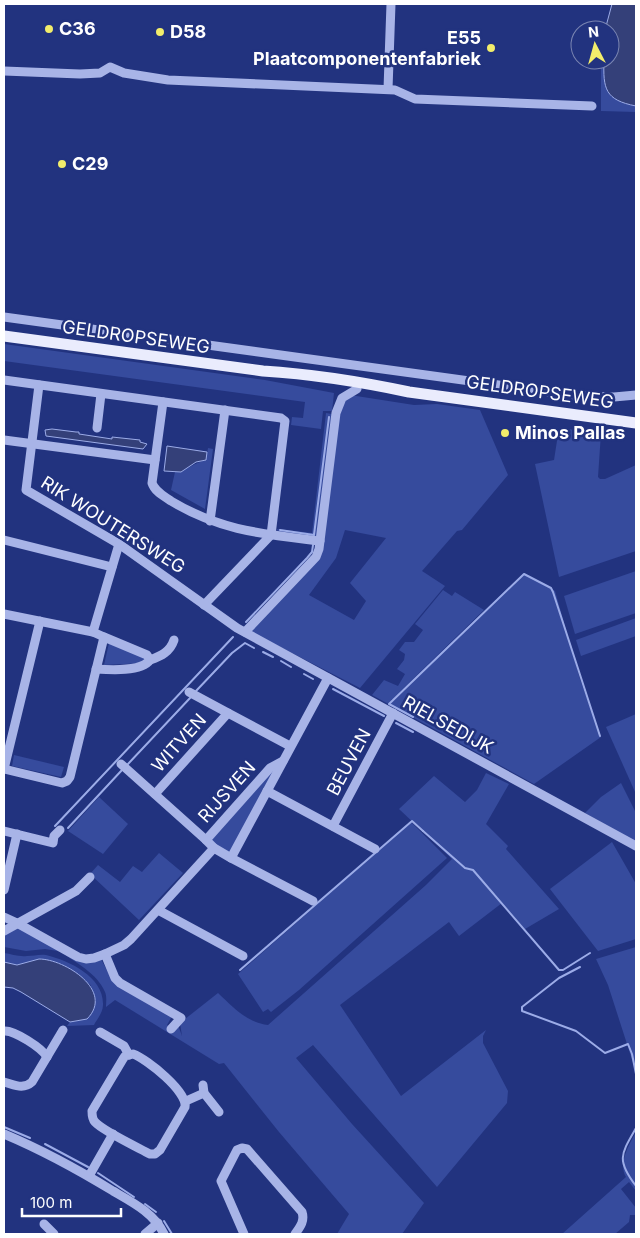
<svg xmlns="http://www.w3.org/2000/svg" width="640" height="1238" viewBox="0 0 640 1238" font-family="Inter,sans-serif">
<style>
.green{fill:#364b9d;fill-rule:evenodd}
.water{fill:#344079;stroke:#9cace8}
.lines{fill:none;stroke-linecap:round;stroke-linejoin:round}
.stream{stroke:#9cace8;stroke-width:2}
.minor{stroke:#a8b4e7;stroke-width:9}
.major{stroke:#eaecfd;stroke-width:11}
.poi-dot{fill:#f2ed6b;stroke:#22337f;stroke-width:2}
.labels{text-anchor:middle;stroke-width:5;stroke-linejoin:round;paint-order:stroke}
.poi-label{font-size:18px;font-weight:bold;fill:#fff;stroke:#22337f;text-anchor:start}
.street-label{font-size:18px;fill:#fff;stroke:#22337f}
</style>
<rect width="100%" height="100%" fill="#22337f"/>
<!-- green -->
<g class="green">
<path d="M601,60H604C603,89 606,99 636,106V112L601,111Z"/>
<polygon points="4,344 265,380 334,393 332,411 323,411 321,429 291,425 292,417 303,418 305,402 4,361"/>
<path d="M350,395L414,405L437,404L480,410L508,475L462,530L457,531L422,571L445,586L360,688L253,633L252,630L317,561L339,409ZM345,530L386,538L350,583L366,601L354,620L309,595L336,558Z"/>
<polygon points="326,413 332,414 317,536 315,537 278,532 277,529 312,533"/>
<polygon points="559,428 601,433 598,477 600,479 605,479 636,465 636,551 559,577 535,464 554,460"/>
<path d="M208,448L213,449L205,509L171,490L175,472C186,471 194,463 206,460Z"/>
<polygon points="636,571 636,613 575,634 564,596"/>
<polygon points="524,573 555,591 580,679 601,737 534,784 372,695 384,680 398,686 405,674 397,669 404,660 405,654 399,650 405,642 414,642 423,630 415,624 443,590 452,596 455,592 484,610 391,700"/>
<polygon points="636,618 636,636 581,656 576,640"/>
<polygon points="109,643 145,658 145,663 104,665"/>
<polygon points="636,714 636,794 606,727"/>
<polygon points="14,755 64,767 61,777 12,766"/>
<polygon points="273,769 275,769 232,851 229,852 220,849 212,841 212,838"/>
<path d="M486,773L509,784L486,824L508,846L506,849L559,909L525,929L502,903L459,936L449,922L340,1005L401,1096L486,1030L483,1036V1043L508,1091L507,1103L437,1187L313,1045L296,1058L352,1124L424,1203L402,1234H337L349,1214L279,1132L224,1063L219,1064L115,1000L106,1007C106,1003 107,996 105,992C97,973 76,963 61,952L101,959L112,980L170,1014L171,1018L167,1025L173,1029L178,1025L182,1036L180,1023L218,993C233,1007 246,1022 268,1025L426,885L452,859L399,809L434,776L465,802L477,790Z"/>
<polygon points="621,783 636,813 636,842 585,813 601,797"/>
<polygon points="99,797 128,824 103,854 68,831"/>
<polygon points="411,822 447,858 299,990 271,1012 268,1009 263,1012 238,974"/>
<polygon points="612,842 636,884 636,939 598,951 550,889"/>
<polygon points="159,853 183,873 139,920 90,874 98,865 120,882 133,866 142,872"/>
<polygon points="19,926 55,948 58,951 45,949 26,951 4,947 4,935"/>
<polygon points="636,947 636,1072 608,985 596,959"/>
<path d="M4,953C11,954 19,957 27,956C34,956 39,954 46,955C70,961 104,977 103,1005C103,1012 98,1018 95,1023L94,1025L67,1026L70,1022L87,1019L96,1000L90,984L34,961L17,965L4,962Z"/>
<path d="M636,1132V1191L629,1182L621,1189L636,1208V1215H630L629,1222L615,1234H562L626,1177C618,1163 629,1145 636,1132Z"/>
</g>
<!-- water -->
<g class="water">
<path d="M612,4H636V106C605,100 603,89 604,60H610V30H605Z"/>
<polygon points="52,429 76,432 79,432 79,434 112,439 112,437 140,440 140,442 147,444 143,449 46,436 45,430"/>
<polygon points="167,446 207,452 206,460 196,462 181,472 164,471"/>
<path d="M39,959C65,959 115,991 87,1019L70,1022L21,992L13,988L4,987V962L17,965Z"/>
</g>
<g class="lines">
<!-- stream -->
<g class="stream">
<polyline points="280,530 314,535 329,417"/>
<polyline points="246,622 307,558 312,552 313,545"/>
<polyline points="263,652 273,657"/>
<polyline points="281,661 291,667"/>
<polyline points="304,674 313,679"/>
<polyline points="333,689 384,716"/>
<polyline points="196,691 232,653 245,643 254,648"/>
<polyline points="413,717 389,704 524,574 551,588 553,592 600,736"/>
<polyline points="396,723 413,732"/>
<polyline points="128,764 191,697"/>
<polyline points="55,826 233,637"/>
<polyline points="68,828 122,770"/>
<polyline points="423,831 465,868 473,870 559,970 563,970 590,953"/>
<polyline points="580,967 559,978 522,1007 522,1011 576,1031 605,1053 628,1044 632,1054 636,1074"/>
<polyline points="240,970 412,821 423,831"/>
<polyline points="4,1127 30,1138"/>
<path d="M636,1128C621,1154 616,1160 636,1186"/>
<polyline points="45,1144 88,1167"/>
<polyline points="98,1173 134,1197"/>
<polyline points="145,1204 156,1212"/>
<polyline points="164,1221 172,1234"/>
</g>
<!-- minor -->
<g class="minor">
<polyline points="4,71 80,74 100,73 110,67 124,73 168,80 395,90 415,99 592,106"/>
<polyline points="388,89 391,4"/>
<polyline points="4,317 579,396 614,397 636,395"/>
<polyline points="4,380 281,418 285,421 271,535 204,605"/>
<polyline points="39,385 26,490 119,544 237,628 636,846"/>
<path d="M163,402L152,483C155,492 164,496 171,501C221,531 263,534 320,541"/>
<polyline points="97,428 101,394"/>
<polyline points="4,440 155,460"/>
<polyline points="210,521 225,410"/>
<polyline points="4,540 112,567"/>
<polyline points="4,614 93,632"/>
<polyline points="245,632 316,557 319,549 336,413 342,398 357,389"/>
<path d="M150,660C161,656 170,652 174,640"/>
<path d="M96,669C111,670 141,672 150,660L147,655L104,637"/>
<polyline points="189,692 228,713"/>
<polyline points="283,761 270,768 206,840 214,848 231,858 313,901"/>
<polyline points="121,764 206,840"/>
<polyline points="4,769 62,783 67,781 70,777 104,637 93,632 119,544"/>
<polyline points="4,769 40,621"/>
<polyline points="267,791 375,849"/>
<polyline points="155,794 228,713 290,746"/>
<polyline points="333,826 393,713"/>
<polyline points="4,831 53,843 54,836 60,830"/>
<polyline points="231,858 328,678"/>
<polyline points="4,890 17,834"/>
<polyline points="158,910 243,956"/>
<polyline points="4,917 17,923 78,957 86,959 94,958 105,954 124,945 131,939 214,848"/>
<polyline points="4,931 76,891 90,877"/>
<polyline points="105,954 115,978 120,983 181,1018 171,1029"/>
<path d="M4,1031C14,1030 42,1048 47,1057"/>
<polyline points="100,1032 124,1046 129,1055"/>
<path d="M133,1054C147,1059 188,1092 185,1107L160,1150L155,1154H150C137,1147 103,1131 95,1122C92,1119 92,1115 92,1111L123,1059L125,1056Z"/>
<path d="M4,1082C15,1085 23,1090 32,1082L63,1030"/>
<polyline points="203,1085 204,1093 219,1112"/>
<polyline points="186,1101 204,1093"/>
<path d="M4,1134C42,1150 77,1169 113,1191C132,1202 154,1213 164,1234"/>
<polyline points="89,1176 113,1134"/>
<polyline points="44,1224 54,1234"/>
<polyline points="145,1234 158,1223"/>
<path d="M244,1234L221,1181L237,1150L242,1148L247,1149L302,1212C305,1221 300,1227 295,1234"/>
</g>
<!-- major -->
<path class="major" d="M4,336L263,371C311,374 362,382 409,392L636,423"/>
</g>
<!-- markers -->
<g class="poi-dot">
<circle cx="49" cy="29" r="5"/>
<circle cx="160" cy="32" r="5"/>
<circle cx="491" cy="48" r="5"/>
<circle cx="62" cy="164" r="5"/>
<circle cx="505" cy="433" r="5"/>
</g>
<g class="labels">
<!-- poi labels -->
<g class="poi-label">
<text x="59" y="35">C36</text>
<text x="170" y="38">D58</text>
<text x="481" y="44" text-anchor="end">E55<tspan x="481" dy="21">Plaatcomponentenfabriek</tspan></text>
<text x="72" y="170">C29</text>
<text x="515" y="439">Minos Pallas</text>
</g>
<!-- street labels -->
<g class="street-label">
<text transform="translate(136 337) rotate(8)" y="6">GELDROPSEWEG</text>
<text transform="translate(540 392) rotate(8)" y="6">GELDROPSEWEG</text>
<text transform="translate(113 525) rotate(32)" y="6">RIK WOUTERSWEG</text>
<text transform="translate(448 725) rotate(29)" y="6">RIELSEDIJK</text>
<text transform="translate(179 743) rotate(-48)" y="6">WITVEN</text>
<text transform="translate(349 762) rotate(-62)" y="6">BEUVEN</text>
<text transform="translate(227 792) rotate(-48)" y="6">RIJSVEN</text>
</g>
</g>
<!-- border -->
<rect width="640" height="1238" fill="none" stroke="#ffffff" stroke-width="10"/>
<!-- north arrow -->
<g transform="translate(595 45) rotate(354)"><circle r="24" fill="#22337f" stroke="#7a85b2"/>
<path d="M0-4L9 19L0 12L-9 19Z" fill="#f2ed6b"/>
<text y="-8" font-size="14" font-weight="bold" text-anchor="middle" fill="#ffffff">N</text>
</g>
<!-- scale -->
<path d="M22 1208v8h99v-8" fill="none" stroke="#ffffff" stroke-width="2.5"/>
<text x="30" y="1208" font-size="15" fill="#ffffff" stroke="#22337f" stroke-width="4" paint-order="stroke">100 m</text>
</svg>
